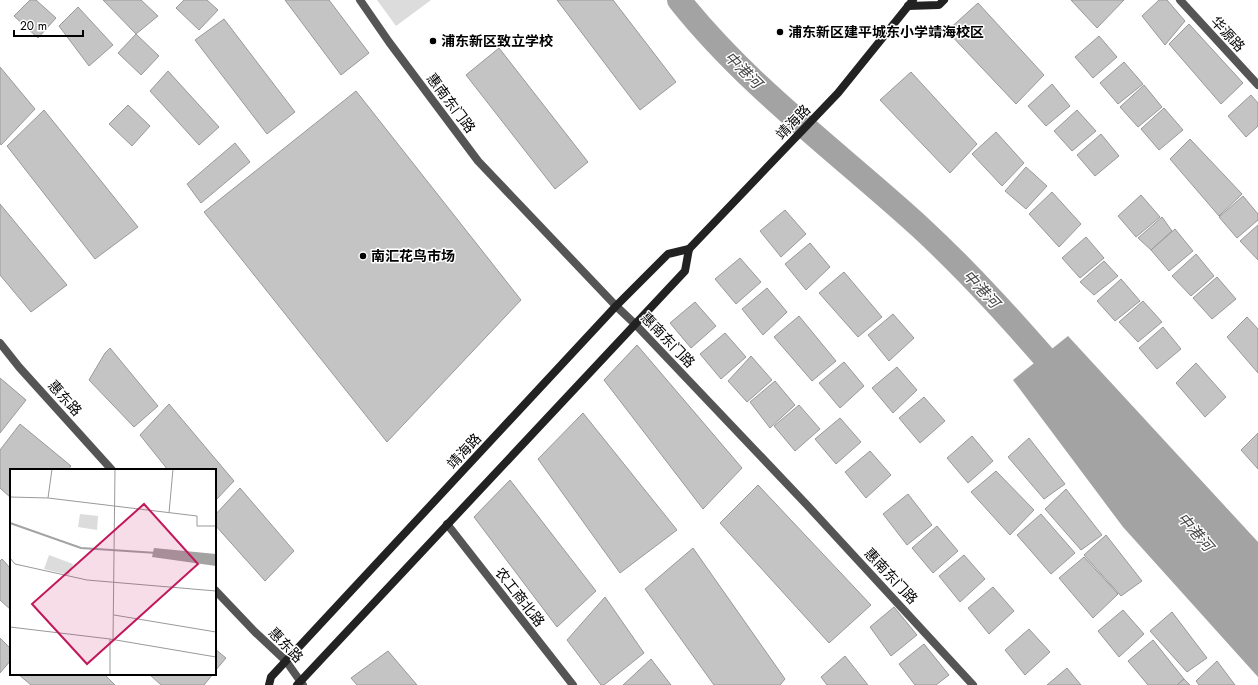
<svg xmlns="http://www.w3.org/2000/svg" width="1258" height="685" viewBox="0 0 1258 685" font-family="Jost,'Noto Sans SC',sans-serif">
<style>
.green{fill:#dcdcdc}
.water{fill:#a3a3a3}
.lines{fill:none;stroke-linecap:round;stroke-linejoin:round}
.canal{stroke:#a3a3a3;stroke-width:24}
.building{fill:#c4c4c4;stroke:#999}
.lane{stroke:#555;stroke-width:8}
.street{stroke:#555;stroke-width:8}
.secondary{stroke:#222;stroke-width:8}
.poi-dot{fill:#000;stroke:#fff;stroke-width:1.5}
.labels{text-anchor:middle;stroke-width:3;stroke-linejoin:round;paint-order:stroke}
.poi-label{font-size:14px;font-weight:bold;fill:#000;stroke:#fff;text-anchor:start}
.street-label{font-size:14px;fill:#000;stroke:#fff}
.water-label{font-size:15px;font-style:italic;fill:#444;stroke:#fff}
.inset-river{fill:none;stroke:#a3a3a3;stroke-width:2}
.inset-road{fill:none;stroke:#999;stroke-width:1}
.view{fill:#c2185b;fill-opacity:0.15;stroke:#c2185b;stroke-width:2}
.inset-edge{fill:none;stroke:#000;stroke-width:2}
</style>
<rect width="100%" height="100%" fill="#fff"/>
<!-- green -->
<polygon class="green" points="377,0 431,0 396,26"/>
<!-- water -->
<polygon class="water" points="1068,336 1258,542 1258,677 1123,527 1013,380"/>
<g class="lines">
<!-- canal -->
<path class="canal" d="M679,0C748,87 839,153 920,227C972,275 1019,328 1065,381"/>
</g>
<!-- building -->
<g class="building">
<polygon points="30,0 36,0 56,18 38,38 14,16"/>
<polygon points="103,0 141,0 158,16 136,34"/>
<polygon points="184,0 207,0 218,10 199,30 176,8"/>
<polygon points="285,0 329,0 369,53 341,75"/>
<polygon points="557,0 613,0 676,82 640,110"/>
<polygon points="1071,0 1124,0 1097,28"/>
<polygon points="1159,0 1167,0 1185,21 1165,45 1142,16"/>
<polygon points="978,3 1044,75 1016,104 947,31"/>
<polygon points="78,7 113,45 89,66 59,26"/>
<polygon points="224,19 295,112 267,134 195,40"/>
<polygon points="1189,24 1243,83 1221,104 1169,44"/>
<polygon points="136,34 159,56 141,75 118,53"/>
<polygon points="1099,36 1117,57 1093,78 1075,57"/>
<polygon points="499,48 588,162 555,189 466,75"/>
<polygon points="1124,62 1143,84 1118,104 1100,83"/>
<polygon points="0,67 35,109 1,145 0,143"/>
<polygon points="168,71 219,127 199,145 150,91"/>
<polygon points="911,72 977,144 950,173 880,100"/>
<polygon points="1052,84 1070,106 1046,126 1028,106"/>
<polygon points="1144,85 1162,107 1138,127 1120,107"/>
<polygon points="356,91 521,300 387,442 204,212"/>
<polygon points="1251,95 1258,103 1258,126 1246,137 1228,116"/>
<polygon points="128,105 150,126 132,146 109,124"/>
<polygon points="1164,108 1183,130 1159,150 1141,129"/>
<polygon points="44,110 138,227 95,259 7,146"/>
<polygon points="1077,110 1096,131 1072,151 1054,131"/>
<polygon points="996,132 1024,163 1002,186 972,154"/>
<polygon points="1101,134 1119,156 1095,176 1077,155"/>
<polygon points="1190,139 1242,194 1219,216 1170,159"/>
<polygon points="235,143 250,162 201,203 187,184"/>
<polygon points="1026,167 1047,186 1026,209 1005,191"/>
<polygon points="1052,192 1081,224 1059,247 1029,214"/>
<polygon points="1141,195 1160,217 1136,237 1118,216"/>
<polygon points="1243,196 1258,214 1258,220 1237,238 1219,217"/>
<polygon points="0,204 67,285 31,312 0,275"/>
<polygon points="785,210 806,234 781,257 760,231"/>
<polygon points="1162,217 1172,231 1151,250 1138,238"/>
<polygon points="1258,225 1258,260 1240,241"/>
<polygon points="1175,229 1193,251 1169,271 1151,250"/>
<polygon points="1086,237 1104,258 1080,278 1062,258"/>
<polygon points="810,243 830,267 806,290 785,264"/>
<polygon points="1196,254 1214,276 1191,296 1172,276"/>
<polygon points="740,258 761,282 736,304 715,279"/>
<polygon points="1104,261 1118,276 1094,295 1080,282"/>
<polygon points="844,272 882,317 858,337 819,293"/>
<polygon points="1217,277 1236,299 1212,319 1193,298"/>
<polygon points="1121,279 1140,301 1115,321 1097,301"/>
<polygon points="767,288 787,312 763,335 742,309"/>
<polygon points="1143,301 1162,322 1138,342 1119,322"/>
<polygon points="695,302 716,326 691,348 670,323"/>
<polygon points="893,314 914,338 889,361 868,335"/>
<polygon points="799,316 836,361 812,381 774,337"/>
<polygon points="1247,317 1258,329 1258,373 1227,337"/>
<polygon points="1163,327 1181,349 1157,369 1139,348"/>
<polygon points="725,333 746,357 721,379 700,354"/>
<polygon points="637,345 742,468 703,509 604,380"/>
<polygon points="110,348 158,406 134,427 89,380 105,353"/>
<polygon points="751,356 772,380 747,402 728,381"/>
<polygon points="844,362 864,386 840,408 819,383"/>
<polygon points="1196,363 1226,397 1205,417 1176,383"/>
<polygon points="897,367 917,390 893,413 872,388"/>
<polygon points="0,378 26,400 0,433"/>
<polygon points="775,381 795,405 770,428 750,402"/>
<polygon points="924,397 945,421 920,443 899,418"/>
<polygon points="169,404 234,481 215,501 215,470 168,470 140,435"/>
<polygon points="799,405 820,429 795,451 774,426"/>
<polygon points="583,413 677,530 620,573 538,459"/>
<polygon points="840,418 861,442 836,464 815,439"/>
<polygon points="20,424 71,466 68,470 11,470 11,498 0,488 0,450"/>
<polygon points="1258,433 1258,469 1241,450"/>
<polygon points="972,436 993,461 968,483 947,458"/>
<polygon points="1029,438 1065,484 1044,499 1008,457"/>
<polygon points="870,451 891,475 866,498 845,472"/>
<polygon points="996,471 1034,510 1010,535 971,492"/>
<polygon points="510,480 596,591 557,627 474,517"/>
<polygon points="758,485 871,605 829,643 720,523"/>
<polygon points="240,488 294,551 265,581 215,525 215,515"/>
<polygon points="1066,489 1102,535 1081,550 1045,509"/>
<polygon points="908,494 932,525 907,545 883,514"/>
<polygon points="1041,514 1075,553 1051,574 1017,535"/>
<polygon points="937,526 958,551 933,573 912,548"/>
<polygon points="1106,535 1142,581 1121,596 1084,555"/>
<polygon points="693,548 785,679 780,685 714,685 645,589"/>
<polygon points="964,555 985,579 960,602 939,576"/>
<polygon points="1084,557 1118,594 1093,618 1059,578"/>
<polygon points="2,559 11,569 11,610 0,600 0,561"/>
<polygon points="993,587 1014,611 989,634 968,608"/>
<polygon points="605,597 644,653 604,685 601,685 567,640"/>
<polygon points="894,607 917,635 891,656 870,627"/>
<polygon points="1123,610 1144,634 1119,657 1098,631"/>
<polygon points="1172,612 1207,658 1187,672 1150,631"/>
<polygon points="1029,629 1050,652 1025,675 1005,650"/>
<polygon points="0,638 11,649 11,660 0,673"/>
<polygon points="1153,640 1184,679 1177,685 1148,685 1128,661"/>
<polygon points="924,644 949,675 936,685 915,685 899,664"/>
<polygon points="215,649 226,658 215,671"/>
<polygon points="388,651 417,685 357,685 351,678"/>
<polygon points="845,656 868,685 827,685 821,677"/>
<polygon points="651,659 671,685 623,685"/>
<polygon points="1217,661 1235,685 1199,685 1196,681"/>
<polygon points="1067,668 1081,685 1047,685"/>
<polygon points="18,674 104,674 115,685 31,685"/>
<polygon points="149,674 213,674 204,685 161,685"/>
<polygon points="1184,679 1190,685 1177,685"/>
</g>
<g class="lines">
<!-- lane -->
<polyline class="lane" points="447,524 573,685"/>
<!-- street -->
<g class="street">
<polyline points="360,0 389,42 478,161 616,306 635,324 807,505 973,685"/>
<polyline points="1180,0 1258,85"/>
<polyline points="0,343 19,367 112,470"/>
<polyline points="215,590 255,632 286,661 303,685"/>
</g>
<!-- secondary -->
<g class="secondary">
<polyline points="908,6 939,5 944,0"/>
<polyline points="269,685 271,677 616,306 668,254 689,249"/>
<polyline points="297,685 685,271 689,249 838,93 913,0"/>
</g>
</g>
<!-- markers -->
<g class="poi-dot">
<circle cx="780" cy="32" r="4"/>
<circle cx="433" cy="41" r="4"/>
<circle cx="363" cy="256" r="4"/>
</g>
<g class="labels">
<!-- poi labels -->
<g class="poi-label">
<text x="788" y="37">浦东新区建平城东小学靖海校区</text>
<text x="441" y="46">浦东新区致立学校</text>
<text x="371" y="261">南汇花鸟市场</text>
</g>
<!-- street labels -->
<g class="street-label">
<text transform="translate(1228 34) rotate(47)" y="5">华源路</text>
<text transform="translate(451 103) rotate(53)" y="5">惠南东门路</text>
<text transform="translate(793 122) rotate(-46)" y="5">靖海路</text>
<text transform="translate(668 340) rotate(46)" y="5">惠南东门路</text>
<text transform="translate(65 398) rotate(48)" y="5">惠东路</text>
<text transform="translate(464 451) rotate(-47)" y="5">靖海路</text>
<text transform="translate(891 576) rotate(47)" y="5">惠南东门路</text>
<text transform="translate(520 597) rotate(52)" y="5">农工商北路</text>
<text transform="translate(286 645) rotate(46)" y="5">惠东路</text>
</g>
<!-- water labels -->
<g class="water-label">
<text transform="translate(743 70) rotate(45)" y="5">中港河</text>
<text transform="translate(981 289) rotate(47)" y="5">中港河</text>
<text transform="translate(1195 532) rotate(49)" y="5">中港河</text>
</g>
</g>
<!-- overview -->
<g transform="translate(10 469)">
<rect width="206" height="206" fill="#fff"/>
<path d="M70,45L88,47L87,61L68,58ZM39,86L63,95L59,106L34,100Z" fill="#dcdcdc"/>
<path d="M144,79L206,85V97L142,88Z" fill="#a3a3a3"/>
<path class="inset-river" d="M0,54L71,79L147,84"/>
<path class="inset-road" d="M42,0L38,29L187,47V57H206M0,28L38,29M159,44L163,0M0,89L5,95L77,111L206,122M104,146L206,163M0,158L100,170L206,188M103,171L105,0M100,206V170"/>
<path class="view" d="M134,35L188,95L77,195L22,135Z"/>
<rect width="206" height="206" class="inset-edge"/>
</g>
<!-- scale -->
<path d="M14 30v6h69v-6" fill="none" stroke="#000000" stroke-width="2"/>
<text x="20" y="30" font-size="12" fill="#000000" stroke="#ffffff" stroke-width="3" paint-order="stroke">20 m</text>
</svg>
